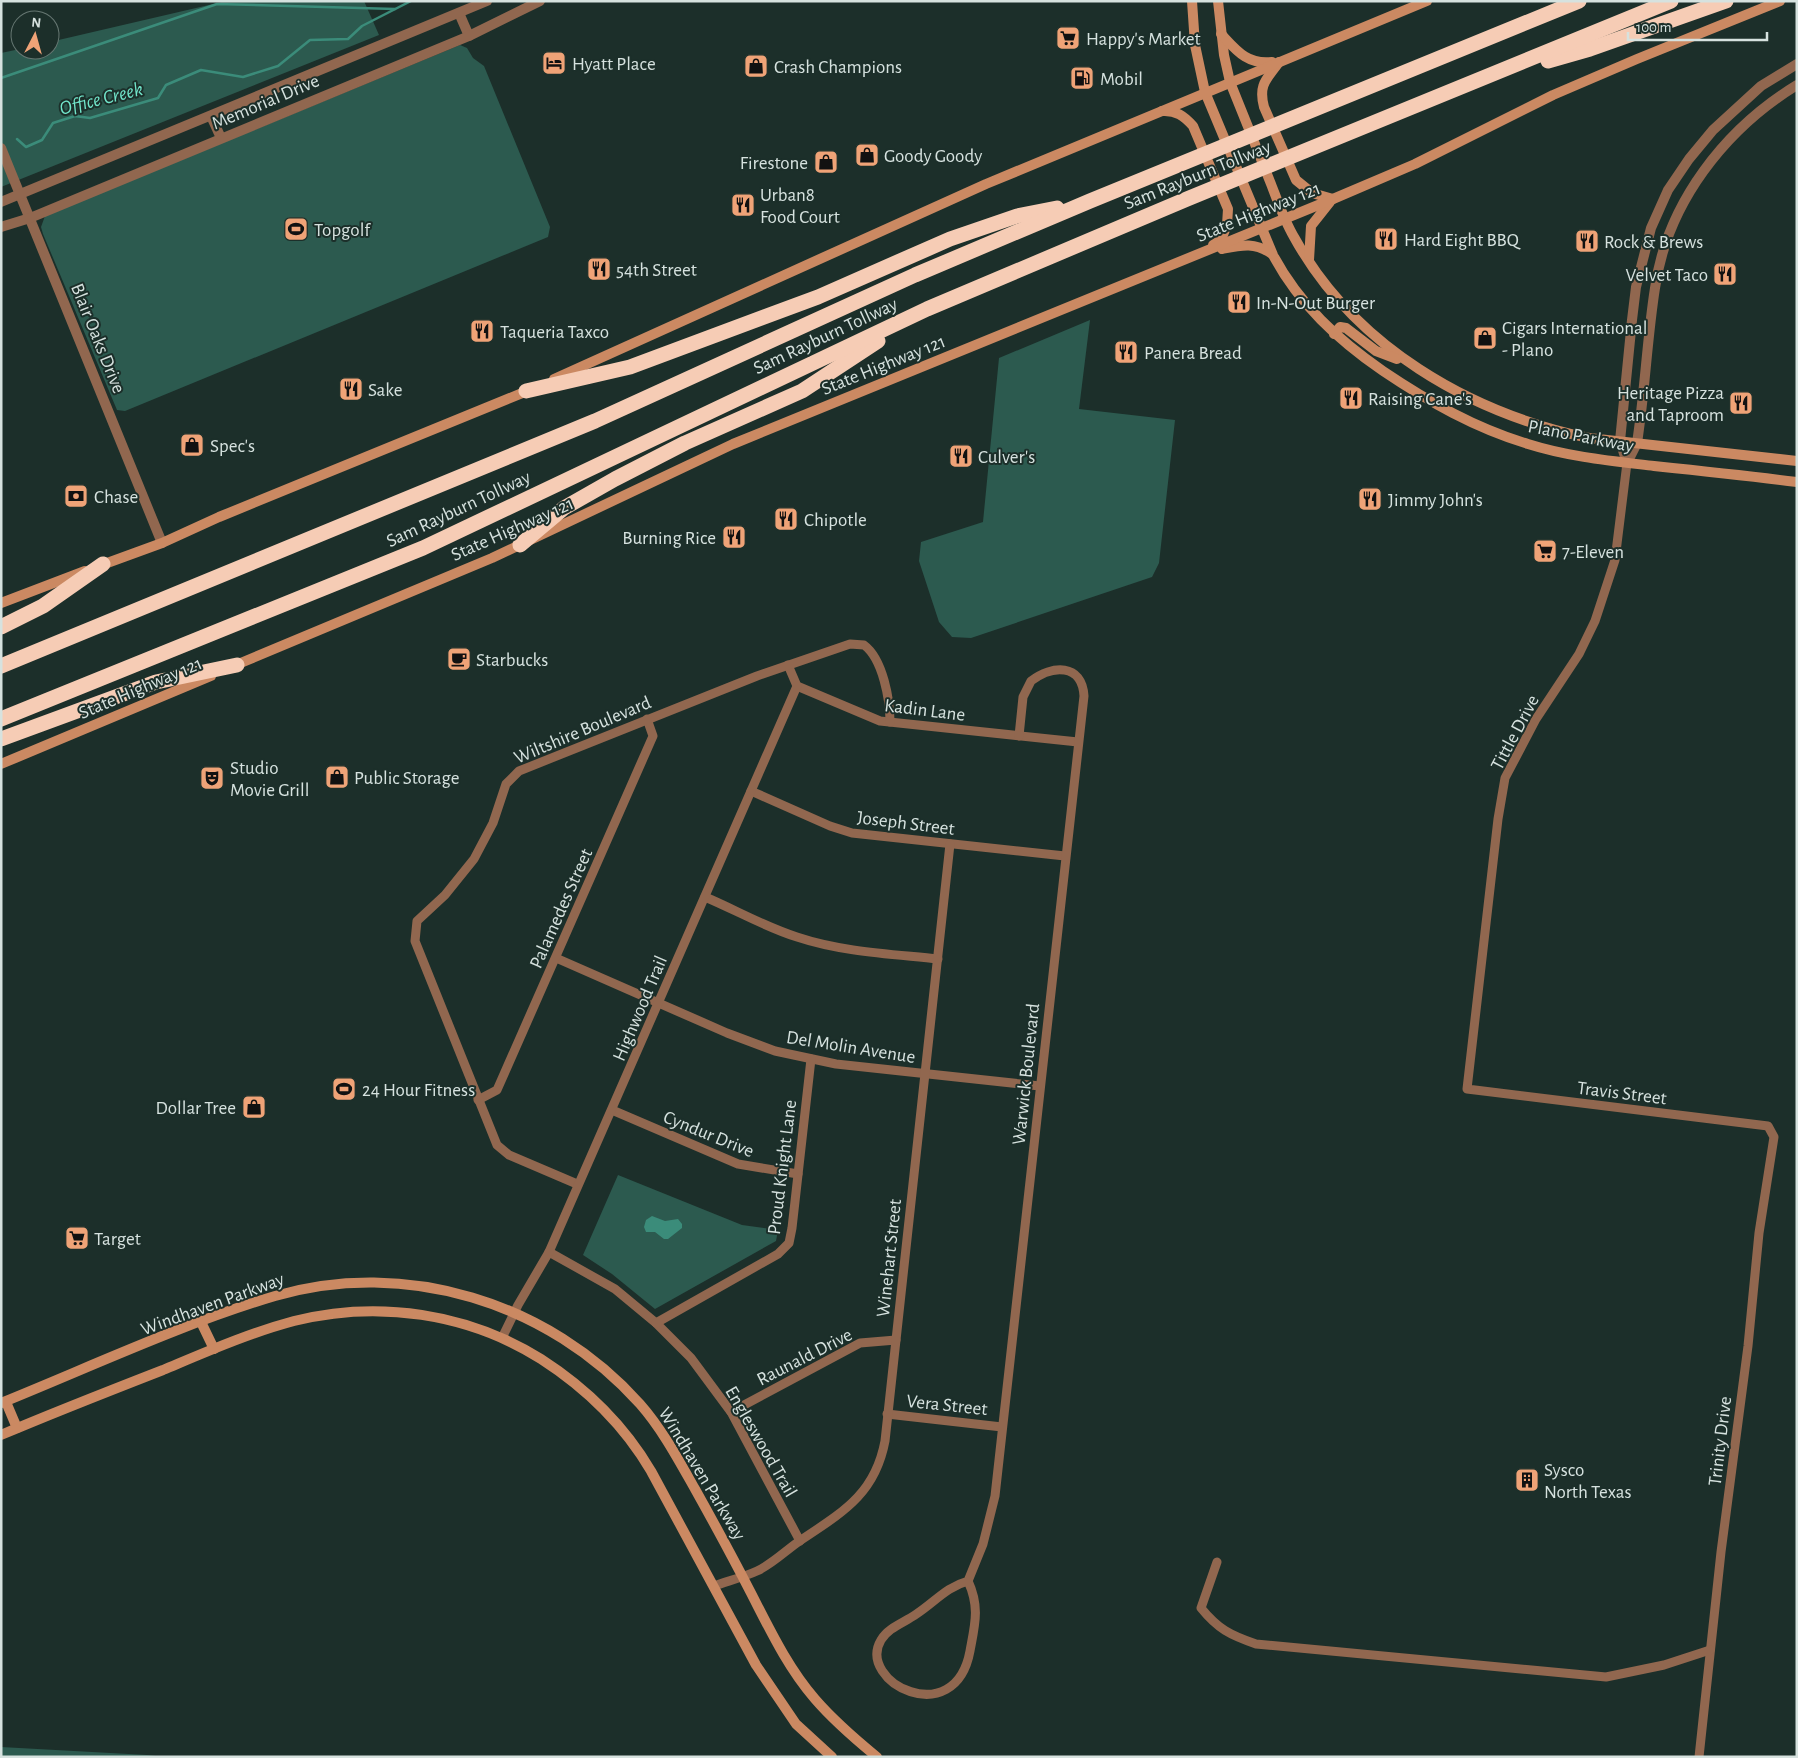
<svg xmlns="http://www.w3.org/2000/svg" width="1798" height="1758" viewBox="0 0 1798 1758" font-family="'Alegreya Sans',sans-serif">
<style>
.green{fill:#2c5a4f}
.water{fill:#3b8c7a}
.lines{fill:none;stroke-linecap:round;stroke-linejoin:round}
.stream{stroke:#3b8c7a;stroke-width:2.5}
.minor{stroke:#91674f;stroke-width:9}
.tertiary{stroke:#91674f;stroke-width:10}
.secondary{stroke:#cb8962;stroke-width:10}
.motorway{stroke:#f6ccb5;stroke-width:15}
.labels{text-anchor:middle;stroke-width:4;stroke-linejoin:round;paint-order:stroke}
.poi-label{font-size:19px;fill:#d6e2df;stroke:#1c2f2a;text-anchor:start}
.street-label{font-size:19px;fill:#d6e2df;stroke:#1c2f2a}
.water-label{font-size:20px;font-style:italic;fill:#72e6cb;stroke:#1c2f2a}
</style>
<rect width="100%" height="100%" fill="#1c2f2a"/>
<!-- green -->
<g class="green">
<polygon points="226,1 364,1 379,35 1,187 1,53 20,49 50,50 50,42"/>
<polygon points="460,45 467,48 473,58 484,66 550,227 548,237 125,411 117,410 43,234 41,227 45,216"/>
<polygon points="1090,320 1079,409 1175,420 1159,563 1152,577 971,638 952,637 939,622 919,561 921,542 983,522 999,358"/>
<polygon points="618,1175 742,1225 778,1230 776,1241 655,1309 612,1274 583,1255"/>
<polygon points="1,1747 147,1755 164,1757 1,1757"/>
</g>
<!-- water -->
<polygon class="water" points="652,1216 665,1221 678,1219 682,1224 682,1228 668,1239 664,1239 655,1232 646,1232 644,1227 646,1220"/>
<g class="lines">
<!-- stream -->
<g class="stream">
<polyline points="1,78 217,4 395,9"/>
<polyline points="17,139 26,147 42,140 53,123 75,116 90,118 158,98 166,85 201,70 243,77 278,66 310,40 348,39 362,26 411,1"/>
</g>
<!-- minor -->
<g class="minor">
<polyline points="1627,463 1615,560 1595,621 1579,654 1536,719 1505,778 1498,819 1467,1089 1768,1126 1774,1137 1759,1233 1748,1346 1721,1552 1699,1757"/>
<polyline points="788,665 797,686 880,721 1078,742"/>
<polyline points="751,791 830,826 852,833 1065,856"/>
<path d="M705,897C736,910 765,927 797,937C842,952 891,954 938,959"/>
<polyline points="556,958 727,1033 775,1051 836,1064 1040,1086"/>
<polyline points="478,1100 497,1090 653,736 647,719"/>
<polyline points="612,1110 738,1164 798,1174"/>
<path d="M577,1184L509,1155L497,1145L415,941L417,921L445,895L474,859L493,823L506,784L519,771L757,676L850,644L864,645C883,659 890,700 890,722"/>
<polyline points="549,1252 615,1289 656,1323 691,1358 731,1412 800,1541"/>
<polyline points="656,1323 778,1254 789,1243 792,1228 811,1059"/>
<polyline points="502,1338 518,1305 549,1252 797,686"/>
<polyline points="731,1412 860,1343 896,1340"/>
<polyline points="887,1414 1002,1427"/>
<path d="M1217,1562L1201,1608C1218,1629 1230,1635 1256,1644L1606,1677L1664,1665L1710,1650"/>
<path d="M968,1581C980,1607 975,1624 970,1651C955,1732 856,1682 881,1640C888,1628 903,1623 915,1615C934,1603 946,1587 968,1581L983,1544L995,1496L1084,696C1082,663 1052,665 1031,681L1023,697L1019,736"/>
<path d="M714,1586C728,1581 744,1577 757,1571C774,1563 786,1550 801,1540C843,1512 875,1494 885,1441L950,844"/>
</g>
<!-- tertiary -->
<g class="tertiary">
<polyline points="459,13 469,36"/>
<polyline points="211,116 221,138"/>
<polyline points="1,148 162,543"/>
<polyline points="1,202 487,1"/>
<polyline points="1,227 30,218 469,36 540,1"/>
<polyline points="1627,463 1620,441 1632,320 1636,287 1651,228 1668,190 1689,159 1713,130 1761,86 1797,64"/>
<path d="M1627,463L1637,443C1645,391 1647,339 1655,288C1667,203 1725,129 1797,85"/>
</g>
<!-- secondary -->
<g class="secondary">
<path d="M1192,1L1195,45L1205,92L1273,255C1299,304 1338,340 1383,371C1429,402 1475,428 1528,444C1569,457 1612,461 1654,466C1702,471 1749,476 1797,482"/>
<path d="M1218,1L1224,55L1230,82C1244,116 1257,150 1271,184C1278,202 1284,220 1294,237C1354,346 1469,413 1589,438L1797,461"/>
<path d="M1221,34C1236,50 1247,65 1272,62"/>
<path d="M1279,62C1267,79 1258,84 1264,107L1296,180L1312,193L1333,199"/>
<path d="M1162,111C1176,110 1184,116 1193,126L1228,209L1227,225L1221,240L1213,245"/>
<path d="M1222,249C1242,245 1255,242 1272,254"/>
<polyline points="1309,260 1311,226 1330,202"/>
<polyline points="1334,334 1340,327 1346,328 1376,351 1397,359"/>
<polyline points="554,379 986,184 1427,1"/>
<polyline points="99,566 162,543 219,517 532,389"/>
<polyline points="1,603 85,571"/>
<polyline points="231,667 492,558 733,444 1333,199 1415,164 1553,95 1637,59 1780,1"/>
<polyline points="1,764 211,676"/>
<polyline points="201,1322 214,1349"/>
<polyline points="6,1402 17,1428"/>
<path d="M1,1403C90,1367 184,1323 275,1296C405,1258 549,1302 640,1404C662,1429 678,1459 695,1489C714,1523 733,1558 751,1593C770,1630 788,1668 815,1699C834,1721 855,1739 877,1757"/>
<path d="M1,1435C55,1412 109,1391 163,1370C206,1352 249,1333 294,1321C378,1300 468,1313 541,1359C586,1388 624,1425 651,1471L756,1665L796,1724L832,1757"/>
</g>
<!-- motorway -->
<g class="motorway">
<polyline points="1548,61 1590,49 1726,1"/>
<polyline points="526,391 630,367 818,297 950,239 1017,216 1057,208"/>
<polyline points="520,545 564,508 615,479 685,443 802,391 878,341"/>
<polyline points="1,627 43,606 103,564"/>
<polyline points="1,666 595,421 915,275 1090,201 1579,1"/>
<polyline points="1,719 423,548 927,309 1187,199 1671,1"/>
<polyline points="1,739 156,682 237,665"/>
</g>
</g>
<!-- icons -->
<defs>
<g id="supermarket-square" transform="scale(1.25)"><rect x="-9" y="-9" width="18" height="18" rx="4" fill="#efa377" stroke="#1c2f2a"/><path d="M-6-5.5h2.5l.6 2H6L4.5 2H-2.5L-4.4-4H-6ZM-1.5 3.2a1.3 1.3 0 1 0 .1 0ZM3 3.2a1.3 1.3 0 1 0 .1 0Z" fill="#111"/></g>
<g id="hotel-square" transform="scale(1.25)"><rect x="-9" y="-9" width="18" height="18" rx="4" fill="#efa377" stroke="#1c2f2a"/><path d="M-6-4.5h1.5V1H6V5H4.5V3h-9V5H-6ZM-4 0a1.8 1.8 0 1 1 3.6 0ZM.5 0V-2.5h3Q6-2.5 6 0Z" fill="#111"/></g>
<g id="shop-square" transform="scale(1.25)"><rect x="-9" y="-9" width="18" height="18" rx="4" fill="#efa377" stroke="#1c2f2a"/><path d="M-5-2.5h2.3a2.7 3.5 0 0 1 5.4 0H5L5.5 6h-11ZM-1.5-2.5h3a1.5 2.3 0 0 0-3 0Z" fill="#111"/></g>
<g id="fuel-square" transform="scale(1.25)"><rect x="-9" y="-9" width="18" height="18" rx="4" fill="#efa377" stroke="#1c2f2a"/><path d="M-5.5-6h7V0h2V4h1.3V-2.5L3-4.5l.8-.8L6-3V5H2.5V1h-1V6h-7ZM-4.2-4.7v3.2H.2V-4.7Z" fill="#111"/></g>
<g id="restaurant-square" transform="scale(1.25)"><rect x="-9" y="-9" width="18" height="18" rx="4" fill="#efa377" stroke="#1c2f2a"/><path d="M-5-6h1v4h1v-4h1v4h1v-4h1v5L-1.5 .5V6h-2V.5L-5-1ZM5-6V6H3V1.5H1.5Q1.5-4 5-6Z" fill="#111"/></g>
<g id="stadium-square" transform="scale(1.25)"><rect x="-9" y="-9" width="18" height="18" rx="4" fill="#efa377" stroke="#1c2f2a"/><path d="M0-5a6.5 5 0 1 0 0 10a6.5 5 0 1 0 0-10ZM-3.5-1.8h7v3.6h-7Z" fill="#111"/></g>
<g id="bank-square" transform="scale(1.25)"><rect x="-9" y="-9" width="18" height="18" rx="4" fill="#efa377" stroke="#1c2f2a"/><path d="M-6-4H6V4H-6ZM0-2.3a2.3 2.3 0 1 0 0 4.6a2.3 2.3 0 1 0 0-4.6Z" fill="#111"/></g>
<g id="cafe-square" transform="scale(1.25)"><rect x="-9" y="-9" width="18" height="18" rx="4" fill="#efa377" stroke="#1c2f2a"/><path d="M-5.5-4.5H6V0H3Q3 3.5 0 3.5H-2.5Q-5.5 3.5-5.5 0ZM3-3.2v2h1.7v-2ZM-6 4.5H4V6H-6Z" fill="#111"/></g>
<g id="theatre-square" transform="scale(1.25)"><rect x="-9" y="-9" width="18" height="18" rx="4" fill="#efa377" stroke="#1c2f2a"/><path d="M-5-5.5Q0-4 5-5.5V0Q5 5 0 6Q-5 5-5 0ZM-3.3-2.5H-1v1.5H-3.3ZM1-2.5H3.3v1.5H1ZM-2.8 1Q0 5.5 2.8 1Z" fill="#111"/></g>
<g id="building-square" transform="scale(1.25)"><rect x="-9" y="-9" width="18" height="18" rx="4" fill="#efa377" stroke="#1c2f2a"/><path d="M-4-6H4V6H1V3H-1V6H-4ZM-2.5-4.3h1.7v1.8h-1.7ZM.8-4.3h1.7v1.8H.8ZM-2.5-1h1.7V.8h-1.7ZM.8-1h1.7V.8H.8Z" fill="#111"/></g>
</defs>
<g fill-rule="evenodd">
<use href="#supermarket-square" x="1068" y="38"/>
<use href="#hotel-square" x="554" y="63"/>
<use href="#shop-square" x="756" y="66"/>
<use href="#fuel-square" x="1082" y="78"/>
<use href="#shop-square" x="867" y="155"/>
<use href="#shop-square" x="826" y="162"/>
<use href="#restaurant-square" x="743" y="205"/>
<use href="#stadium-square" x="296" y="229"/>
<use href="#restaurant-square" x="1386" y="239"/>
<use href="#restaurant-square" x="1587" y="241"/>
<use href="#restaurant-square" x="599" y="269"/>
<use href="#restaurant-square" x="1725" y="274"/>
<use href="#restaurant-square" x="1239" y="302"/>
<use href="#restaurant-square" x="482" y="331"/>
<use href="#shop-square" x="1485" y="338"/>
<use href="#restaurant-square" x="1126" y="352"/>
<use href="#restaurant-square" x="351" y="389"/>
<use href="#restaurant-square" x="1351" y="398"/>
<use href="#restaurant-square" x="1741" y="403"/>
<use href="#shop-square" x="192" y="445"/>
<use href="#restaurant-square" x="961" y="456"/>
<use href="#bank-square" x="76" y="496"/>
<use href="#restaurant-square" x="1370" y="499"/>
<use href="#restaurant-square" x="786" y="519"/>
<use href="#restaurant-square" x="734" y="537"/>
<use href="#supermarket-square" x="1545" y="551"/>
<use href="#cafe-square" x="459" y="659"/>
<use href="#shop-square" x="337" y="777"/>
<use href="#theatre-square" x="212" y="778"/>
<use href="#stadium-square" x="344" y="1089"/>
<use href="#shop-square" x="254" y="1107"/>
<use href="#supermarket-square" x="77" y="1238"/>
<use href="#building-square" x="1527" y="1480"/>
</g>
<g class="labels">
<!-- poi labels -->
<g class="poi-label">
<text x="1086" y="45">Happy's Market</text>
<text x="572" y="70">Hyatt Place</text>
<text x="774" y="73">Crash Champions</text>
<text x="1100" y="85">Mobil</text>
<text x="884" y="162">Goody Goody</text>
<text x="808" y="169" text-anchor="end">Firestone</text>
<text x="760" y="201">Urban8<tspan x="760" dy="22">Food Court</tspan></text>
<text x="314" y="236">Topgolf</text>
<text x="1404" y="246">Hard Eight BBQ</text>
<text x="1604" y="248">Rock &amp; Brews</text>
<text x="616" y="276">54th Street</text>
<text x="1708" y="281" text-anchor="end">Velvet Taco</text>
<text x="1256" y="309">In-N-Out Burger</text>
<text x="1502" y="334">Cigars International<tspan x="1502" dy="22">- Plano</tspan></text>
<text x="500" y="338">Taqueria Taxco</text>
<text x="1144" y="359">Panera Bread</text>
<text x="368" y="396">Sake</text>
<text x="1724" y="399" text-anchor="end">Heritage Pizza<tspan x="1724" dy="22">and Taproom</tspan></text>
<text x="1368" y="405">Raising Cane's</text>
<text x="210" y="452">Spec's</text>
<text x="978" y="463">Culver's</text>
<text x="94" y="503">Chase</text>
<text x="1388" y="506">Jimmy John's</text>
<text x="804" y="526">Chipotle</text>
<text x="716" y="544" text-anchor="end">Burning Rice</text>
<text x="1562" y="558">7-Eleven</text>
<text x="476" y="666">Starbucks</text>
<text x="230" y="774">Studio<tspan x="230" dy="22">Movie Grill</tspan></text>
<text x="354" y="784">Public Storage</text>
<text x="362" y="1096">24 Hour Fitness</text>
<text x="236" y="1114" text-anchor="end">Dollar Tree</text>
<text x="94" y="1245">Target</text>
<text x="1544" y="1476">Sysco<tspan x="1544" dy="22">North Texas</tspan></text>
</g>
<!-- street labels -->
<g class="street-label">
<text transform="translate(265 101) rotate(-23)" y="7">Memorial Drive</text>
<text transform="translate(1197 174) rotate(-22)" y="7">Sam Rayburn Tollway</text>
<text transform="translate(1258 211) rotate(-22)" y="7">State Highway 121</text>
<text transform="translate(825 335) rotate(-25)" y="7">Sam Rayburn Tollway</text>
<text transform="translate(99 338) rotate(68)" y="7">Blair Oaks Drive</text>
<text transform="translate(883 364) rotate(-22)" y="7">State Highway 121</text>
<text transform="translate(1581 435) rotate(11)" y="7">Plano Parkway</text>
<text transform="translate(458 508) rotate(-25)" y="7">Sam Rayburn Tollway</text>
<text transform="translate(512 528) rotate(-24)" y="7">State Highway 121</text>
<text transform="translate(140 687) rotate(-23)" y="7">State Highway 121</text>
<text transform="translate(925 709) rotate(7)" y="7">Kadin Lane</text>
<text transform="translate(582 729) rotate(-23)" y="7">Wiltshire Boulevard</text>
<text transform="translate(1514 732) rotate(-62)" y="7">Tittle Drive</text>
<text transform="translate(906 822) rotate(7)" y="7">Joseph Street</text>
<text transform="translate(560 908) rotate(-66)" y="7">Palamedes Street</text>
<text transform="translate(639 1008) rotate(-67)" y="7">Highwood Trail</text>
<text transform="translate(851 1046) rotate(9)" y="7">Del Molin Avenue</text>
<text transform="translate(1025 1074) rotate(-84)" y="7">Warwick Boulevard</text>
<text transform="translate(1622 1092) rotate(7)" y="7">Travis Street</text>
<text transform="translate(709 1133) rotate(22)" y="7">Cyndur Drive</text>
<text transform="translate(781 1167) rotate(-83)" y="7">Proud Knight Lane</text>
<text transform="translate(888 1258) rotate(-84)" y="7">Winehart Street</text>
<text transform="translate(212 1303) rotate(-20)" y="7">Windhaven Parkway</text>
<text transform="translate(804 1356) rotate(-27)" y="7">Raunald Drive</text>
<text transform="translate(947 1404) rotate(6)" y="7">Vera Street</text>
<text transform="translate(762 1441) rotate(60)" y="7">Engleswood Trail</text>
<text transform="translate(1719 1441) rotate(-83)" y="7">Trinity Drive</text>
<text transform="translate(703 1473) rotate(59)" y="7">Windhaven Parkway</text>
</g>
<!-- water labels -->
<g class="water-label">
<text transform="translate(101 98) rotate(-14)" y="7">Office Creek</text>
</g>
</g>
<!-- border -->
<rect width="1798" height="1758" fill="none" stroke="#d6e2df" stroke-width="5"/>
<!-- north arrow -->
<g transform="translate(35 35) rotate(6)"><circle r="24" fill="#1c2f2a" stroke="#667772"/>
<path d="M0-4L9 19L0 12L-9 19Z" fill="#efa377"/>
<text y="-8" font-size="14" font-weight="bold" text-anchor="middle" fill="#d6e2df">N</text>
</g>
<!-- scale -->
<path d="M1628 32v8h139v-8" fill="none" stroke="#d6e2df" stroke-width="2.5"/>
<text x="1636" y="32" font-size="15" fill="#d6e2df" stroke="#1c2f2a" stroke-width="4" paint-order="stroke">100 m</text>
</svg>
